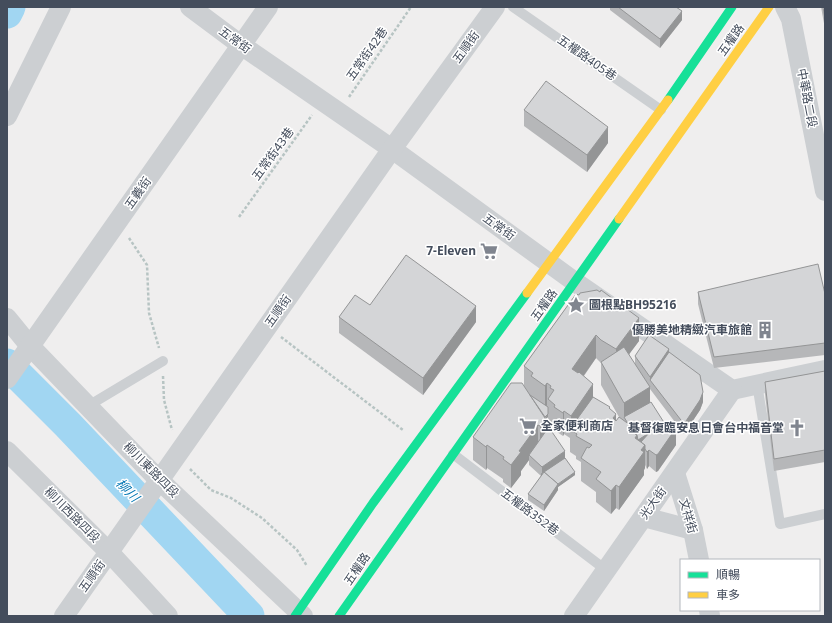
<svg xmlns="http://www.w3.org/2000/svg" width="832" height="623" viewBox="0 0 832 623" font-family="'Noto Sans','Noto Sans TC',sans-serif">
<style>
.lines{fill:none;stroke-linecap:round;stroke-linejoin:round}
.river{stroke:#a1d6f2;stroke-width:31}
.path{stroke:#b7c4c3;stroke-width:2.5;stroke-dasharray:3 2;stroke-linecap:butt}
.lane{stroke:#cccfd2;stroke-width:10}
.street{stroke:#cccfd2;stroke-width:20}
.fast{stroke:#16e098;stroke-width:9}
.slow{stroke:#ffcf43;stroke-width:9}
.wall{fill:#b6b7b9;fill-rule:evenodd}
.shaded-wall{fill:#949596}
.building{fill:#d4d5d7;stroke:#949596}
.labels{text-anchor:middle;stroke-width:3;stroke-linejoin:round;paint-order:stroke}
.street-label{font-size:12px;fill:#444d5c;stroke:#fff}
.poi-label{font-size:12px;font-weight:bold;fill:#444d5c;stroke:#fff;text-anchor:end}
.water-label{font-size:13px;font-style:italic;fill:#0075b3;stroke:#fff}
</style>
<rect width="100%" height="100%" fill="#efeeee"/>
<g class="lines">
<!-- river -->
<g class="river">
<polyline points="7,13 10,7"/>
<polyline points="7,364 68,425 249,616"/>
</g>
<!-- path -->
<g class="path">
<polyline points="349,97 411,7"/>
<polyline points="239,217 312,115"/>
<polyline points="129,238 147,265 149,313 159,348"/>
<polyline points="281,337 403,430"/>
<polyline points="163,376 164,400 172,430"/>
<polyline points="190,469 211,490 231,498 262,518 297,550 307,566"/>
</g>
<!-- lane -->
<g class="lane">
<polyline points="513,7 661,110"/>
<polyline points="757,384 780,524 825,514"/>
<polyline points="88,406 163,361"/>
<polyline points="453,454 606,570"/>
</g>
<!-- street -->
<g class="street">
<polyline points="190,7 241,45 392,149 575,282 732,390 825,370"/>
<polyline points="785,7 791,19 825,191"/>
<polyline points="7,116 61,7"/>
<polyline points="7,318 29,345 158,479 303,616"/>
<polyline points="7,379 268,7"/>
<polyline points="7,451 109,552 168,616"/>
<polyline points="675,473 693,530 699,560"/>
<polyline points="644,517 693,530"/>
<polyline points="709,610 710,616"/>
<polyline points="64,616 392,149 495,7"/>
<polyline points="574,616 732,390"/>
</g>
<!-- fast -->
<g class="fast">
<polyline points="668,100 732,7"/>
<polyline points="295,616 373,503 527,293"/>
<polyline points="339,616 619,219"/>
</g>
<!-- slow -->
<g class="slow">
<polyline points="619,219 769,7"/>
<polyline points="527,293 668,100"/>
</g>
</g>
<!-- wall -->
<g class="wall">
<polygon points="610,7 676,7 682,20 660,48 610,10"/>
<polygon points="821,7 825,7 825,29"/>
<polygon points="524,110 608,143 587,172 524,126"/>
<polygon points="698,292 825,294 825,355 714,368 698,304"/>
<path d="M576,294L639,341L629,354L635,365V356L669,352L703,402L700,410L684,434L650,389V403L676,445L658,471L656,472L649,466L647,469L645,465V468L644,470V475L619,510L616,508L611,514L596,502V492L581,481V462L576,459V456L570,452V438L564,434L563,436L554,430V427L548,422V417L545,420V431L565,458L575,475L558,487V490L544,511L528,500V494L541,476L529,465V460L521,471V475L511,488L503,482V479L487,468L486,470L473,460V437L524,386V366ZM596,358L601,363V385L619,417L616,421L610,409L593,397L584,376Z"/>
<polygon points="370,305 476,322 423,395 339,333 339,317"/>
<polygon points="825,371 825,462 774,471 765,394 765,382"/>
</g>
<!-- shaded-wall -->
<g class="shaded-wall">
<polygon points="682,11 682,20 660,48 660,39"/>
<polygon points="608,127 608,143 587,172 587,155"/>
<polygon points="476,306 476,322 423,395 423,378"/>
<polygon points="639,318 639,341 616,372 616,349"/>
<polygon points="596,335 596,358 572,392 572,369"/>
<polygon points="669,349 669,361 650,380 650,377"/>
<polygon points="547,383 547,406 545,409 545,386"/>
<polygon points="593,384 593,407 571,430 571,416"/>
<polygon points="650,387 650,410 624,418 624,403"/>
<polygon points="703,392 703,402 700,410 684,434 684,424"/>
<polygon points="564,411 564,434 563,436 563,413"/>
<polygon points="548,414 548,417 545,420 545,441 540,449 540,426"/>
<polygon points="616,414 616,437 613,418"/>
<polygon points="665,424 645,445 645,468 644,470 644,475 619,510 619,487 643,446 635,438 637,435"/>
<polygon points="538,425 538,448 529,455 529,460 521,471 521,475 511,488 511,465 519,451"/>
<polygon points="676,428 676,445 658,471 656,472 656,455"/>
<polygon points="487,445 487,468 486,470 486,447"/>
<polygon points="649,450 649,466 647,469 647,452"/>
<polygon points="565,451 565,461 542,474 542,467"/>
<polygon points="575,472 575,475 558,487 558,490 544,511 544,505 556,486"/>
<polygon points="616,485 616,508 611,514 611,491"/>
</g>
<!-- building -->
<g class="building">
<polygon points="618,7 676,7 682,11 660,39"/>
<polygon points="823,7 825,7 825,19"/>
<polygon points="546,81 608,127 587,155 524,110"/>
<polygon points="406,255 476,306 423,378 339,317 355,295 370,305"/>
<polygon points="818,264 825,294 825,343 714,357 698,292"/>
<polygon points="597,290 600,292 601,290 639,318 616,349 601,340 596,335 572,369 578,373 579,372 593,384 571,416 564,411 563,413 554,407 555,405 548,399 554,390 550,388 551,386 547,383 545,386 531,376 533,373 524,366 576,294 579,295 580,293"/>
<polygon points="649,335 669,349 650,377 635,356"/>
<polygon points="624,347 650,387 624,403 601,362"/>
<polygon points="669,352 700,375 703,392 700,400 684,424 650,380"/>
<polygon points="825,371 825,450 774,459 765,382"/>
<polygon points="511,383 522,383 545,418 540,426 538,425 519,451 521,452 511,465 503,459 504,457 487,445 486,447 473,437"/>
<polygon points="530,395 548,407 548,414 545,417"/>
<polygon points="593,397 610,407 609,408 616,414 613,418 616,421 619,417 630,425 627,428 637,435 635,438 645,445 641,450 644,452 619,487 616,485 611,491 596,479 601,472 581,458 587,447 589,448 592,445 576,436 577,434 570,429"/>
<polygon points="651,402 665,424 664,425 659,422 649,433 638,440 637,435 631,431 630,428 630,425 627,422 624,417"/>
<polygon points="659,422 664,425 666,422 676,428 658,454 656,455 649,450 647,452 645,449 645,445 641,442"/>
<polygon points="550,429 565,451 542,467 529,455 546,431"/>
<polygon points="565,458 575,472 558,484 544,472 542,475 541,474"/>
<polygon points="544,472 558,484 544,505 528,494"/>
</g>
<!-- icons -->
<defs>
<g id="supermarket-bare" transform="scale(1.38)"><path d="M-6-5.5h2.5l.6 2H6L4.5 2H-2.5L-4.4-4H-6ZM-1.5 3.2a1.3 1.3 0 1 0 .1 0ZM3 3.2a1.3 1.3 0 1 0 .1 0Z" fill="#80858f" stroke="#fff" stroke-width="2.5" paint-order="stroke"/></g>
<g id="sight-bare" transform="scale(1.38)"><path d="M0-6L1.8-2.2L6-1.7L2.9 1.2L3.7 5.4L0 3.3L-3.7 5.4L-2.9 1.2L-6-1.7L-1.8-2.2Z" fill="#80858f" stroke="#fff" stroke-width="2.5" paint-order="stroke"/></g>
<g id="building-bare" transform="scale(1.38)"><path d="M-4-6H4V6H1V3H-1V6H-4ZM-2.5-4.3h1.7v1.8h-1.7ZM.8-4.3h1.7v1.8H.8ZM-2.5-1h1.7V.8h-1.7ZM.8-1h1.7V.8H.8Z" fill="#80858f" stroke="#fff" stroke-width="2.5" paint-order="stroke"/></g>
<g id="church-bare" transform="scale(1.38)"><path d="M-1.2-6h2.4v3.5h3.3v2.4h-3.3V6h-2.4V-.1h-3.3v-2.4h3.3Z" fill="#80858f" stroke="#fff" stroke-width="2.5" paint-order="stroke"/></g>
</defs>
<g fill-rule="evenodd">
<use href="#supermarket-bare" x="489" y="251"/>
<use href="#sight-bare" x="576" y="305"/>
<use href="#building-bare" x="765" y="330"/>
<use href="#supermarket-bare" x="528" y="426"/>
<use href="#church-bare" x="797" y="428"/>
</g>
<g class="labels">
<!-- street labels -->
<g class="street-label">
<text transform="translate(235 40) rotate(36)" y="4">五常街</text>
<text transform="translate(731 40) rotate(-55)" y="4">五權路</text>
<text transform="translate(466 47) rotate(-54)" y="4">五順街</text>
<text transform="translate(367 54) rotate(-55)" y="4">五常街42巷</text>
<text transform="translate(587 58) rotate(35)" y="4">五權路405巷</text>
<text transform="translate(807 98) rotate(79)" y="4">中華路二段</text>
<text transform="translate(273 154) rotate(-54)" y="4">五常街43巷</text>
<text transform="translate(138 193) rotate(-55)" y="4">五義街</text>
<text transform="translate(499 227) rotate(36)" y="4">五常街</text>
<text transform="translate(544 305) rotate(-55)" y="4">五權路</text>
<text transform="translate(278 311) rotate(-55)" y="4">五順街</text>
<text transform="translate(151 470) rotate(45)" y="4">柳川東路四段</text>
<text transform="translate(653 503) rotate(-54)" y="4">光大街</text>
<text transform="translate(530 512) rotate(37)" y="4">五權路352巷</text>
<text transform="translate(72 515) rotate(45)" y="4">柳川西路四段</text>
<text transform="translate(688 516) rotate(74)" y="4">文祥街</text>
<text transform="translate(357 569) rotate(-56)" y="4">五權路</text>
<text transform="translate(92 576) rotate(-55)" y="4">五順街</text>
</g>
<!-- poi labels -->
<g class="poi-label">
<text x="476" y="255">7-Eleven</text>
<text x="589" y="309" text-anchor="start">圖根點BH95216</text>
<text x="752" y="334">優勝美地精緻汽車旅館</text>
<text x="541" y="430" text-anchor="start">全家便利商店</text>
<text x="784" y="432">基督復臨安息日會台中福音堂</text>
</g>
<!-- water labels -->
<g class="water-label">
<text transform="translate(128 490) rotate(46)" y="5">柳川</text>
</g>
</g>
<!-- border -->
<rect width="832" height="623" fill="none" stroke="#444d5c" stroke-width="16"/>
<!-- legend -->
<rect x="680" y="559" width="140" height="52" fill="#ffffff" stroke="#b4b8be"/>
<rect x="688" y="572" width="20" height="6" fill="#16e098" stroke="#b4b8be"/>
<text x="716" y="579" font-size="12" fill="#444d5c">順暢</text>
<rect x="688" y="592" width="20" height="6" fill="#ffcf43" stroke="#b4b8be"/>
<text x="716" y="599" font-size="12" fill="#444d5c">車多</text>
</svg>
